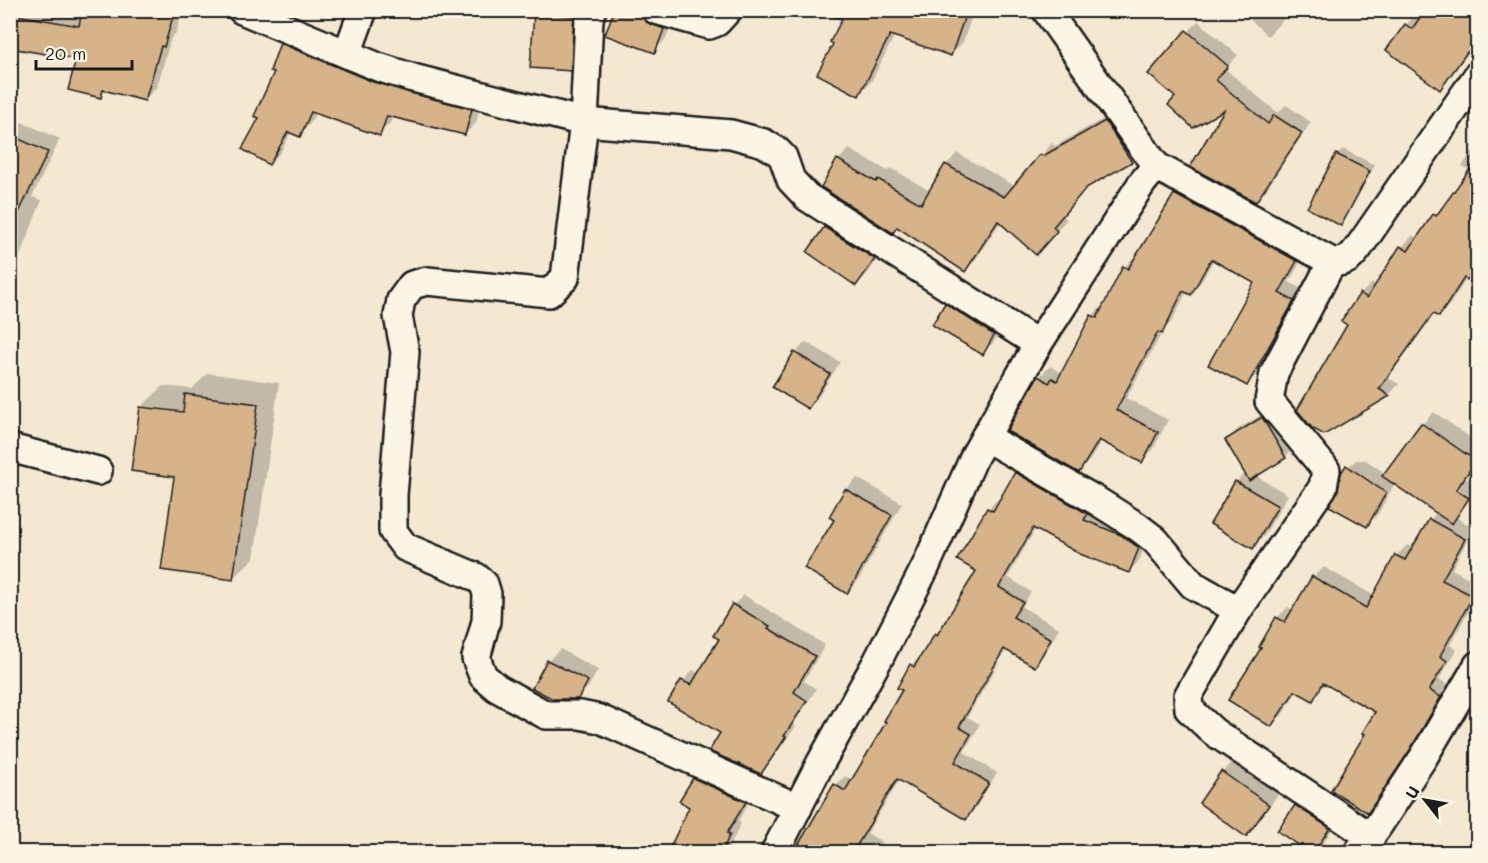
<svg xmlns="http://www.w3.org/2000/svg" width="1488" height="863" viewBox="0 0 1488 863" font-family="Mali,sans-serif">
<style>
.shadow{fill:#0003}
.building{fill:#d6b388;stroke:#1c1c1c;stroke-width:1.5}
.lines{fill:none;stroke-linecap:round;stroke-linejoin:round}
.minor-casing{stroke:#1c1c1c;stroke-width:32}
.minor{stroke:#fcf5e5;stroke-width:27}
</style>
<rect width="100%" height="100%" fill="#f4e8d2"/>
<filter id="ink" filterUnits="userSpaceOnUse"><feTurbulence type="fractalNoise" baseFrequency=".0167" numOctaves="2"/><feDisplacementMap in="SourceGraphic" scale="12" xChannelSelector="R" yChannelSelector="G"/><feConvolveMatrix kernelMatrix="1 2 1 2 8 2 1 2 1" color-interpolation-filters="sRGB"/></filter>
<g filter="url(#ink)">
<!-- shadow -->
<g class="shadow">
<polygon points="10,10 72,10 84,13 84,10 183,10 176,33 171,38 157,87 144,100 108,89 100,96 78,58 10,46"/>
<polygon points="538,10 584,10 582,58 570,70 535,14"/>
<polygon points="616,10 659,10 674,17 666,39 654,51"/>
<polygon points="848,10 974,10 963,42 951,55 895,35 871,82 858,94 835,43"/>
<polygon points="1240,10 1292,10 1268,36"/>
<polygon points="1417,13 1469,52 1451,76 1440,88 1388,50 1406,25"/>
<polygon points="1198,21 1238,55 1225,69 1278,113 1286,105 1311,122 1266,190 1256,201 1228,106 1177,97 1150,73"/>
<polygon points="293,33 482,99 476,123 465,134 393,116 390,123 379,134 316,112 310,124 299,135 292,131 280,153 269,164 262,118 276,71 282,44"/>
<polygon points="1117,111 1142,149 1131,161 1089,184 1063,215 1067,219 1047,242 1001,221 976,259 965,270 838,160 849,149 888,171 891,168 930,191 946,165 957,153 1015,186 1052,143 1055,146"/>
<polygon points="10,117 60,139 32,197 42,200 17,264 10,270"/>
<polygon points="1478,144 1478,285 1467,278 1450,304 1438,315 1435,313 1388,378 1399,384 1389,395 1324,434 1349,324 1361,294 1372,283 1377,286 1402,247 1413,235 1418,239 1435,215 1446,204 1470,171 1462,166"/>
<polygon points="1343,149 1375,165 1346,219 1341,224 1309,207 1338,154"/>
<polygon points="1186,184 1307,250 1289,282 1304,290 1258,373 1247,384 1256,282 1214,259 1201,282 1190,293 1187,291 1172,321 1163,331 1126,398 1168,420 1153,450 1142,461 1102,440 1090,460 1079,471 1039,377 1050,366 1060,372 1065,369 1092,316 1103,305 1105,306 1124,267 1135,256 1137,257 1175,195"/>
<polygon points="837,216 885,247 868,273 856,284 809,252 825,228"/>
<polygon points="957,293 1005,323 994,342 982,353 946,304"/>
<polygon points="806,342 840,362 819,396 808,407 795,353"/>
<polygon points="208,373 279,383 254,558 232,579 175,476 141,407 163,386 192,389"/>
<polygon points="1274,407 1297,446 1285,457 1255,475 1288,495 1264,536 1252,547 1236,482 1246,472 1227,440 1238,429"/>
<polygon points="1434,412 1478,443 1478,462 1466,478 1478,485 1478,489 1456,517 1474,528 1452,569 1478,583 1478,594 1450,645 1457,650 1439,679 1450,686 1420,737 1378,800 1368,811 1367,734 1377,712 1326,683 1312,699 1297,691 1282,715 1271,725 1263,647 1277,618 1288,607 1294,611 1313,577 1324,567 1375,596 1396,556 1407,545 1414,549 1430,520 1437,512 1395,483 1378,514 1367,525 1340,491 1344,471 1356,460 1366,460 1386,474 1422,424"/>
<polygon points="1026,463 1148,538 1139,561 1129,571 1036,528 1008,577 1031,592 1022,607 1059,628 1044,655 1034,665 1007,649 967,717 980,724 964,752 997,773 975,809 966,818 900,779 867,833 882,842 876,852 811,852 800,846 836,785 845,776 853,780 888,722 904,690 911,665 922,656 936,634 945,625 978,570 959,559 988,509 998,499 1001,501 1016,473"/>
<polygon points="857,478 902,503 858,581 847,592 846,490"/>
<polygon points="744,595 825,645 804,681 816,689 793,725 796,726 771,761 761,772 722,732 670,701 683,681 693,670 700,674 721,639 733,605"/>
<polygon points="560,649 598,670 589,686 578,698 548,661"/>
<polygon points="1234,761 1279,793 1257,824 1246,835 1223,772"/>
<polygon points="705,767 756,790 738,821 741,823 727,852 669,852 691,806 694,779"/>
<polygon points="1307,794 1340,816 1324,842 1313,852 1279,831 1296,806"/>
</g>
<!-- building -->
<g class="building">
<polygon points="82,10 175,10 164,47 161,46 145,101 103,90 101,98 68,90 76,59 10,48 10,14 79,26"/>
<polygon points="614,10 639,10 645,21 664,29 655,53 605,35"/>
<polygon points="831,10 967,10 951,56 890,35 859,96 817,74 833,44 830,42 842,19 830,15"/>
<polygon points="1425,10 1478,10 1478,60 1467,52 1440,90 1386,50 1405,24 1412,29"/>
<polygon points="534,13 574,16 571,71 530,68"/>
<polygon points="1186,30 1228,66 1216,80 1268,124 1274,115 1302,133 1256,202 1190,167 1224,110 1193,128 1168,105 1175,97 1148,74"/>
<polygon points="280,43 373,82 472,109 465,135 387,116 380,136 311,112 300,137 288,132 269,165 242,149 259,118 254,116 274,72 270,71"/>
<polygon points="1105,121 1132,162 1086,188 1053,227 1057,231 1036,255 998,221 965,272 897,227 893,233 821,187 837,159 876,182 878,179 921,204 945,164 1004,197 1040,154 1043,156"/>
<polygon points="10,135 48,152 10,231"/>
<polygon points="1336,154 1370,171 1341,226 1307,208"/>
<polygon points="1478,158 1478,265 1467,280 1464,278 1439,317 1433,314 1379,389 1390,396 1324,435 1312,428 1297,410 1347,325 1341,321 1360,293 1367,298 1400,246 1408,251 1433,214 1436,216"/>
<polygon points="1174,194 1297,261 1279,293 1294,301 1247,386 1208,365 1254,283 1211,259 1191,295 1183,291 1162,334 1158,332 1116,410 1158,432 1142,463 1099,440 1079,473 1007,431 1038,376 1049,383 1052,378 1057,381 1091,315 1097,318 1123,266 1128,269"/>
<polygon points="824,227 875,259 856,286 807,252"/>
<polygon points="945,303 994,335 983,355 932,325"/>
<polygon points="794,352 830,374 808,409 772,387"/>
<polygon points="185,394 258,404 233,580 161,570 174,477 131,471 140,407 183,412"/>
<polygon points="1262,417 1286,458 1249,481 1225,440"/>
<polygon points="1421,423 1476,461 1456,490 1469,498 1452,524 1382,476"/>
<polygon points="1346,465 1386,493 1367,527 1329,506 1338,490 1341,473"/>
<polygon points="1015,472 1088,514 1084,520 1121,535 1139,548 1129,573 1080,554 1033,528 999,587 1023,602 1013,617 1051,639 1035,667 1004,649 959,727 971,734 955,762 989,783 966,820 897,779 853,852 794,852 834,784 845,791 886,722 884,721 902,690 897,688 910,664 914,667 935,633 937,635 976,571 957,560 987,508 993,511"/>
<polygon points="1235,481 1278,506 1253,549 1210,524"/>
<polygon points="845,489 892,515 847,594 804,568 834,520 829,517"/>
<polygon points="1429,519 1465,539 1442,580 1473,596 1440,656 1447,661 1429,690 1441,697 1410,750 1368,813 1331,790 1365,734 1362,733 1375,712 1323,683 1313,701 1295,691 1271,727 1228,700 1261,648 1259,647 1276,617 1285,622 1312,576 1366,608 1395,555 1405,560"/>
<polygon points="732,604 770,626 768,628 815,656 794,692 807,701 784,736 786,737 761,774 709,751 720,733 668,702 681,680 691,685 719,639 713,636"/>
<polygon points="547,660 588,681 578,699 553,699 532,688"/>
<polygon points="1221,771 1269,805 1246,837 1199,803"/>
<polygon points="693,778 746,802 727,833 730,834 722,852 668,852 689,807 679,801"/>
<polygon points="1295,805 1330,828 1314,852 1309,852 1277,831"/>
</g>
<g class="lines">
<!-- minor casing -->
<g class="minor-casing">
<g id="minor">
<polyline points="242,10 378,67 413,78 584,122 731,134 764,143 777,151 783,157 791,180 807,197 1038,344"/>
<polyline points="592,10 589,18 584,122 565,278 549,293 427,281 412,285 401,300 398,316 405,352 393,495 393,531 405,547 476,577 484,584 487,594 486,621 476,658 483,676 497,688 546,715 580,715 600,719 798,808"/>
<polyline points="656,10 709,25 717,22 728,10"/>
<polyline points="1046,10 1156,166"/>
<polyline points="347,54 363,10"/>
<polyline points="985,437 1097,501 1138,527 1155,540 1193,585 1238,610 1188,696 1189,709 1214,732 1371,837"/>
<polyline points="10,448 98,471"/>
<polyline points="1238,610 1323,487 1326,470 1323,466 1269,401 1274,373 1332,262"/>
<path d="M775,852L820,764L878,660L925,568L975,455L1038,344L1142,183L1156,166L1332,262C1346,263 1351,258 1359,247L1478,75"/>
<polyline points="1358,852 1376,829 1423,758 1478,665"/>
</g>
</g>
<!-- minor -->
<use href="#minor" class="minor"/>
</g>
</g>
<!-- margin -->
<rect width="1488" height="863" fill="none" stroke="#fcf5e5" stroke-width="36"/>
<rect x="18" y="18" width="1452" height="827" fill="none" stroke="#1c1c1c" stroke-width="2" filter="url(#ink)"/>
<!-- north arrow -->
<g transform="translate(1425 800) rotate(301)" stroke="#fcf5e5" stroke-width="4.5" paint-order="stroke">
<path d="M0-4.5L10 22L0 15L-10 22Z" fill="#1c1c1c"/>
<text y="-9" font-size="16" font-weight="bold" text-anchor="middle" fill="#1c1c1c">U</text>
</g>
<!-- scale -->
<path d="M36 60v9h96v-9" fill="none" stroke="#1c1c1c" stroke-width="3"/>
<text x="45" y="60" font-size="18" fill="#1c1c1c" stroke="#fcf5e5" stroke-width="4.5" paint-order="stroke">20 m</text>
</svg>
